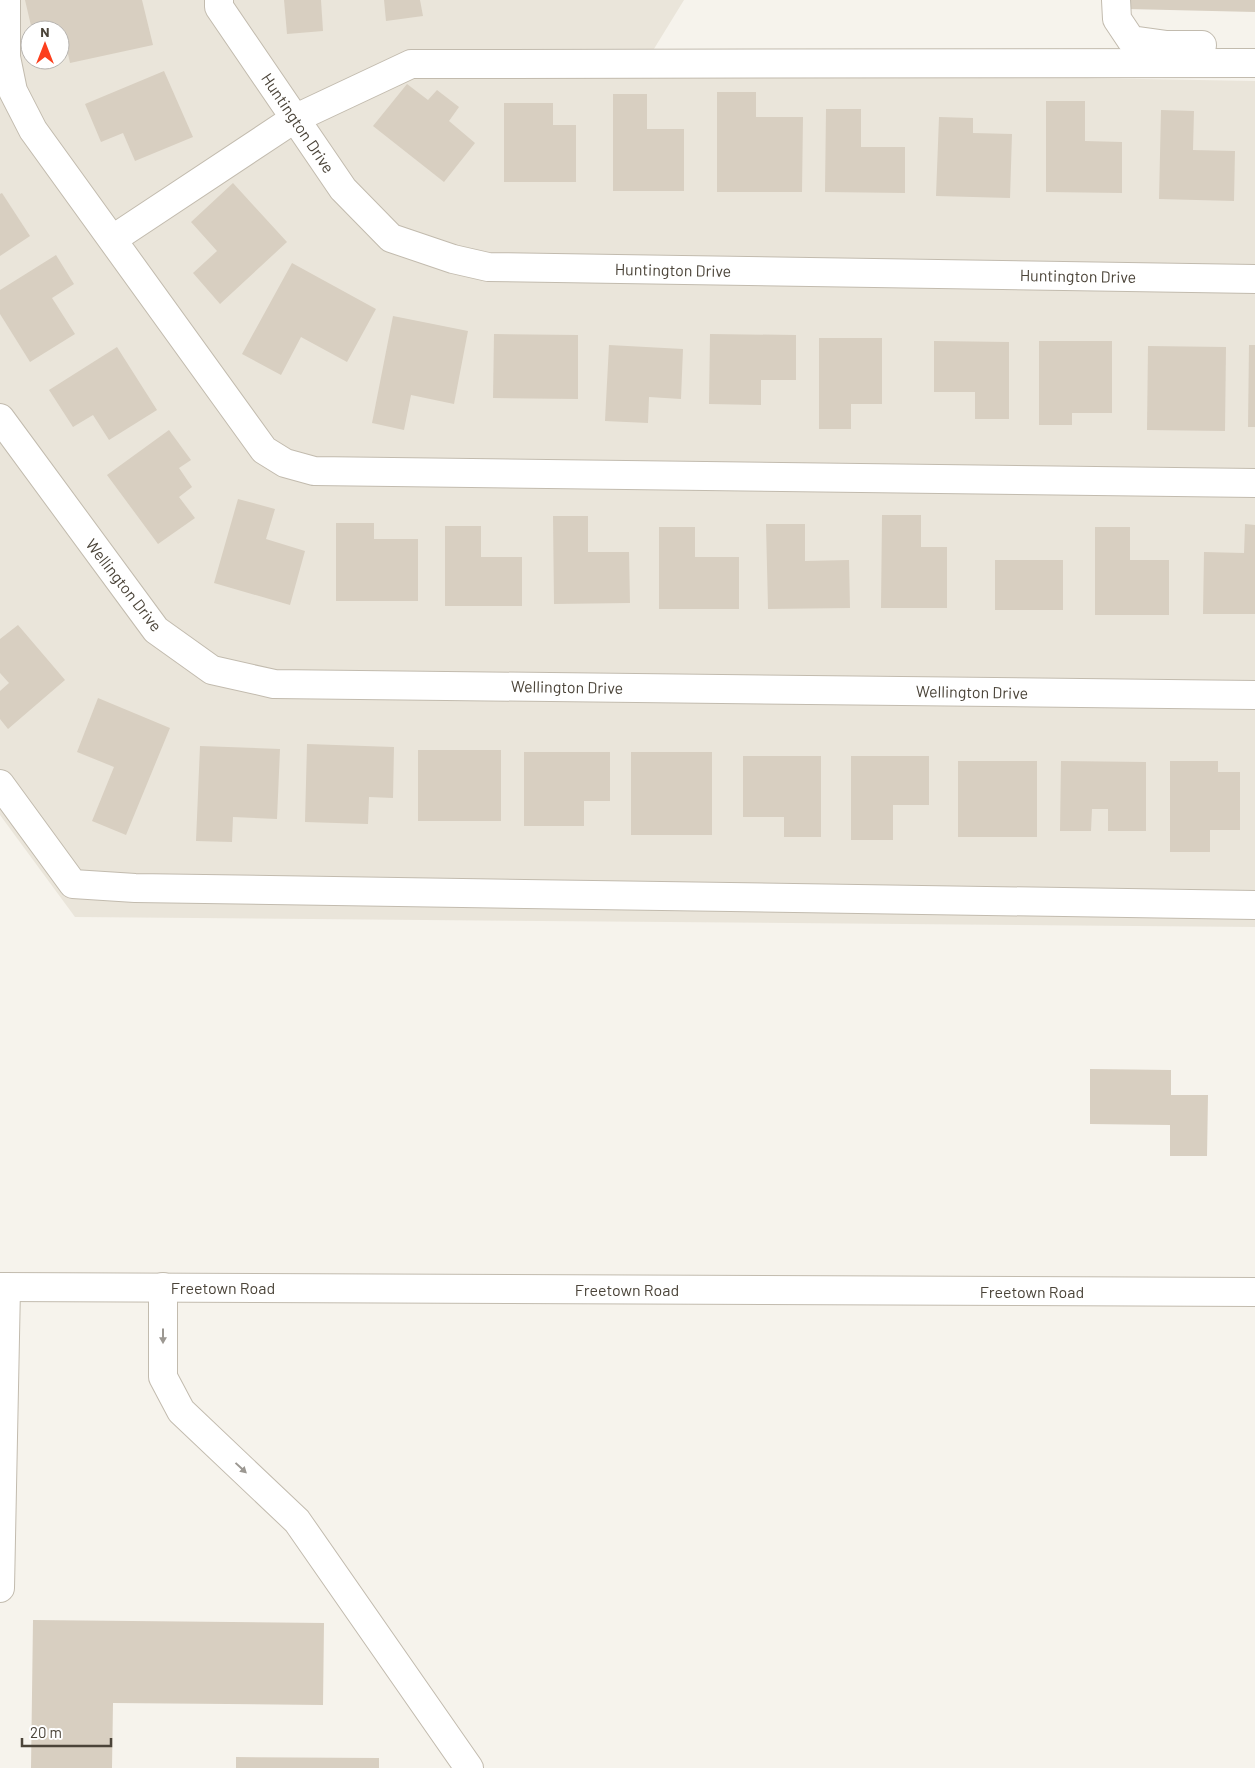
<svg xmlns="http://www.w3.org/2000/svg" width="1255" height="1768" viewBox="0 0 1255 1768" font-family="Barlow,sans-serif">
<style>
.residential{fill:#eae5da;fill-rule:evenodd}
.building{fill:#d8cfc1}
.lines{fill:none;stroke-linecap:round;stroke-linejoin:round}
.minor-casing{stroke:#c2bbae;stroke-width:30}
.minor{stroke:#fff;stroke-width:28}
.oneway{fill:#9c9892}
.labels{text-anchor:middle;stroke-width:4;stroke-linejoin:round;paint-order:stroke}
.street-label{font-size:16px;fill:#4b4439;stroke:#fff}
</style>
<rect width="100%" height="100%" fill="#f6f3ec"/>
<!-- residential -->
<path class="residential" d="M0,0H684L641,70L1255,81V927L75,917L0,815ZM30,30H60V60H30Z"/>
<!-- building -->
<g class="building">
<polygon points="25,0 142,0 153,45 70,63 64,36 60,36 60,30 32,30"/>
<polygon points="284,0 321,0 323,31 287,34"/>
<polygon points="384,0 420,0 423,16 386,21"/>
<polygon points="1128,0 1255,0 1255,12 1127,9"/>
<polygon points="164,71 193,137 135,161 123,133 101,142 85,104"/>
<polygon points="407,84 428,100 437,90 459,107 449,121 475,143 444,182 373,126"/>
<polygon points="717,92 756,92 756,117 803,117 802,192 717,192"/>
<polygon points="613,94 647,94 647,129 684,129 684,191 613,191"/>
<polygon points="1046,101 1085,101 1085,141 1122,142 1122,193 1046,192"/>
<polygon points="504,103 553,103 553,125 576,125 576,182 504,182"/>
<polygon points="826,109 861,109 861,147 905,147 905,193 825,192"/>
<polygon points="1161,110 1194,111 1193,150 1235,151 1234,201 1159,199"/>
<polygon points="939,117 973,118 973,133 1012,134 1010,198 936,196"/>
<polygon points="233,183 287,242 220,304 193,273 217,251 191,222"/>
<polygon points="2,193 30,236 0,256 0,194"/>
<polygon points="56,255 74,284 52,298 75,334 30,362 0,314 0,290"/>
<polygon points="292,263 376,309 347,362 301,337 281,375 242,354"/>
<polygon points="393,316 468,331 454,404 411,395 404,430 372,423"/>
<polygon points="494,334 578,335 578,399 493,398"/>
<polygon points="710,334 796,335 796,380 761,380 761,405 709,404"/>
<polygon points="819,338 882,338 882,404 851,404 851,429 819,429"/>
<polygon points="934,341 1009,342 1009,419 975,419 975,392 934,392"/>
<polygon points="1039,341 1112,341 1112,413 1072,413 1072,425 1039,425"/>
<polygon points="609,345 683,349 681,399 649,397 648,423 605,421"/>
<polygon points="1249,345 1255,345 1255,427 1248,427"/>
<polygon points="1148,346 1226,347 1225,431 1147,430"/>
<polygon points="117,347 157,410 109,440 93,415 73,427 49,390"/>
<polygon points="169,430 191,460 179,468 192,487 179,497 195,518 158,544 107,475"/>
<polygon points="238,499 275,509 266,539 305,551 290,605 214,583"/>
<polygon points="882,515 921,515 921,547 947,547 947,608 881,608"/>
<polygon points="553,516 588,516 588,552 629,552 630,603 554,604"/>
<polygon points="336,523 374,523 374,539 418,539 418,601 336,601"/>
<polygon points="766,524 805,524 805,561 849,560 850,608 768,609"/>
<polygon points="1245,524 1255,525 1255,614 1203,614 1204,552 1244,553"/>
<polygon points="445,526 481,526 481,557 522,557 522,606 445,606"/>
<polygon points="659,527 695,527 695,557 739,557 739,609 659,609"/>
<polygon points="1095,527 1130,527 1130,560 1169,560 1169,615 1095,615"/>
<rect x="995" y="560" width="68" height="50"/>
<polygon points="18,625 65,680 8,729 0,719 0,691 9,683 0,673 0,639"/>
<polygon points="98,698 170,728 126,835 92,821 114,767 77,752"/>
<polygon points="307,744 394,747 393,798 369,797 368,824 305,822"/>
<polygon points="200,746 280,749 277,819 233,817 232,842 196,841"/>
<rect x="418" y="750" width="83" height="71"/>
<polygon points="524,752 610,752 610,801 584,801 584,826 524,826"/>
<rect x="631" y="752" width="81" height="83"/>
<polygon points="743,756 821,756 821,837 784,837 784,817 743,817"/>
<polygon points="851,756 929,756 929,805 893,805 893,840 851,840"/>
<rect x="958" y="761" width="79" height="76"/>
<polygon points="1061,761 1146,762 1146,831 1108,831 1108,809 1092,809 1091,831 1060,831"/>
<polygon points="1170,761 1218,761 1218,772 1240,772 1240,830 1210,830 1210,852 1170,852"/>
<polygon points="1090,1069 1171,1070 1171,1095 1208,1095 1207,1156 1170,1156 1170,1125 1090,1124"/>
<polygon points="33,1620 324,1623 323,1705 113,1703 112,1768 31,1768"/>
<polygon points="236,1757 379,1758 379,1768 236,1768"/>
</g>
<g class="lines">
<!-- minor casing -->
<g class="minor-casing">
<g id="minor">
<polyline points="6,0 6,57 13,91 33,130 264,450 285,463 314,471 1255,483"/>
<polyline points="219,0 219,7 343,189 391,238 453,259 488,267 1255,279"/>
<polyline points="1116,0 1117,19 1131,40 1167,45 1202,45"/>
<polyline points="113,239 294,119 411,64 1255,63"/>
<polyline points="0,418 156,630 212,670 274,684 1255,695"/>
<polyline points="0,784 73,884 135,888 1255,905"/>
<polyline points="0,1287 1255,1292"/>
<polyline points="163,1287 163,1377 181,1411 297,1521 469,1768"/>
<polyline points="0,1588 6,1287"/>
</g>
</g>
<!-- minor -->
<use href="#minor" class="minor"/>
</g>
<!-- one-way arrows -->
<defs><path id="oneway-solid" d="M-6-.8H1V-3.2L6.5 0L1 3.2V.8H-6Z" transform="scale(1.25)"/></defs>
<g class="oneway">
<use href="#oneway-solid" transform="translate(163 1336) rotate(90)"/>
<use href="#oneway-solid" transform="translate(241 1468) rotate(43)"/>
</g>
<g class="labels">
<!-- street labels -->
<g class="street-label">
<text transform="translate(298 123) rotate(56)" y="6">Huntington Drive</text>
<text transform="translate(673 270) rotate(1)" y="6">Huntington Drive</text>
<text transform="translate(1078 276) rotate(1)" y="6">Huntington Drive</text>
<text transform="translate(124 585) rotate(52)" y="6">Wellington Drive</text>
<text transform="translate(567 687) rotate(1)" y="6">Wellington Drive</text>
<text transform="translate(972 692) rotate(1)" y="6">Wellington Drive</text>
<text x="223" y="1294">Freetown Road</text>
<text x="627" y="1296">Freetown Road</text>
<text x="1032" y="1298">Freetown Road</text>
</g>
</g>
<!-- north arrow -->
<g transform="translate(45 45)"><circle r="24" fill="#ffffff" stroke="#b7b4b0"/>
<path d="M0-4L9 19L0 12L-9 19Z" fill="#fc3f1d"/>
<text y="-8" font-size="14" font-weight="bold" text-anchor="middle" fill="#4b4439">N</text>
</g>
<!-- scale -->
<path d="M22 1738v8h89v-8" fill="none" stroke="#4b4439" stroke-width="2.5"/>
<text x="30" y="1738" font-size="15" fill="#4b4439" stroke="#ffffff" stroke-width="4" paint-order="stroke">20 m</text>
</svg>
